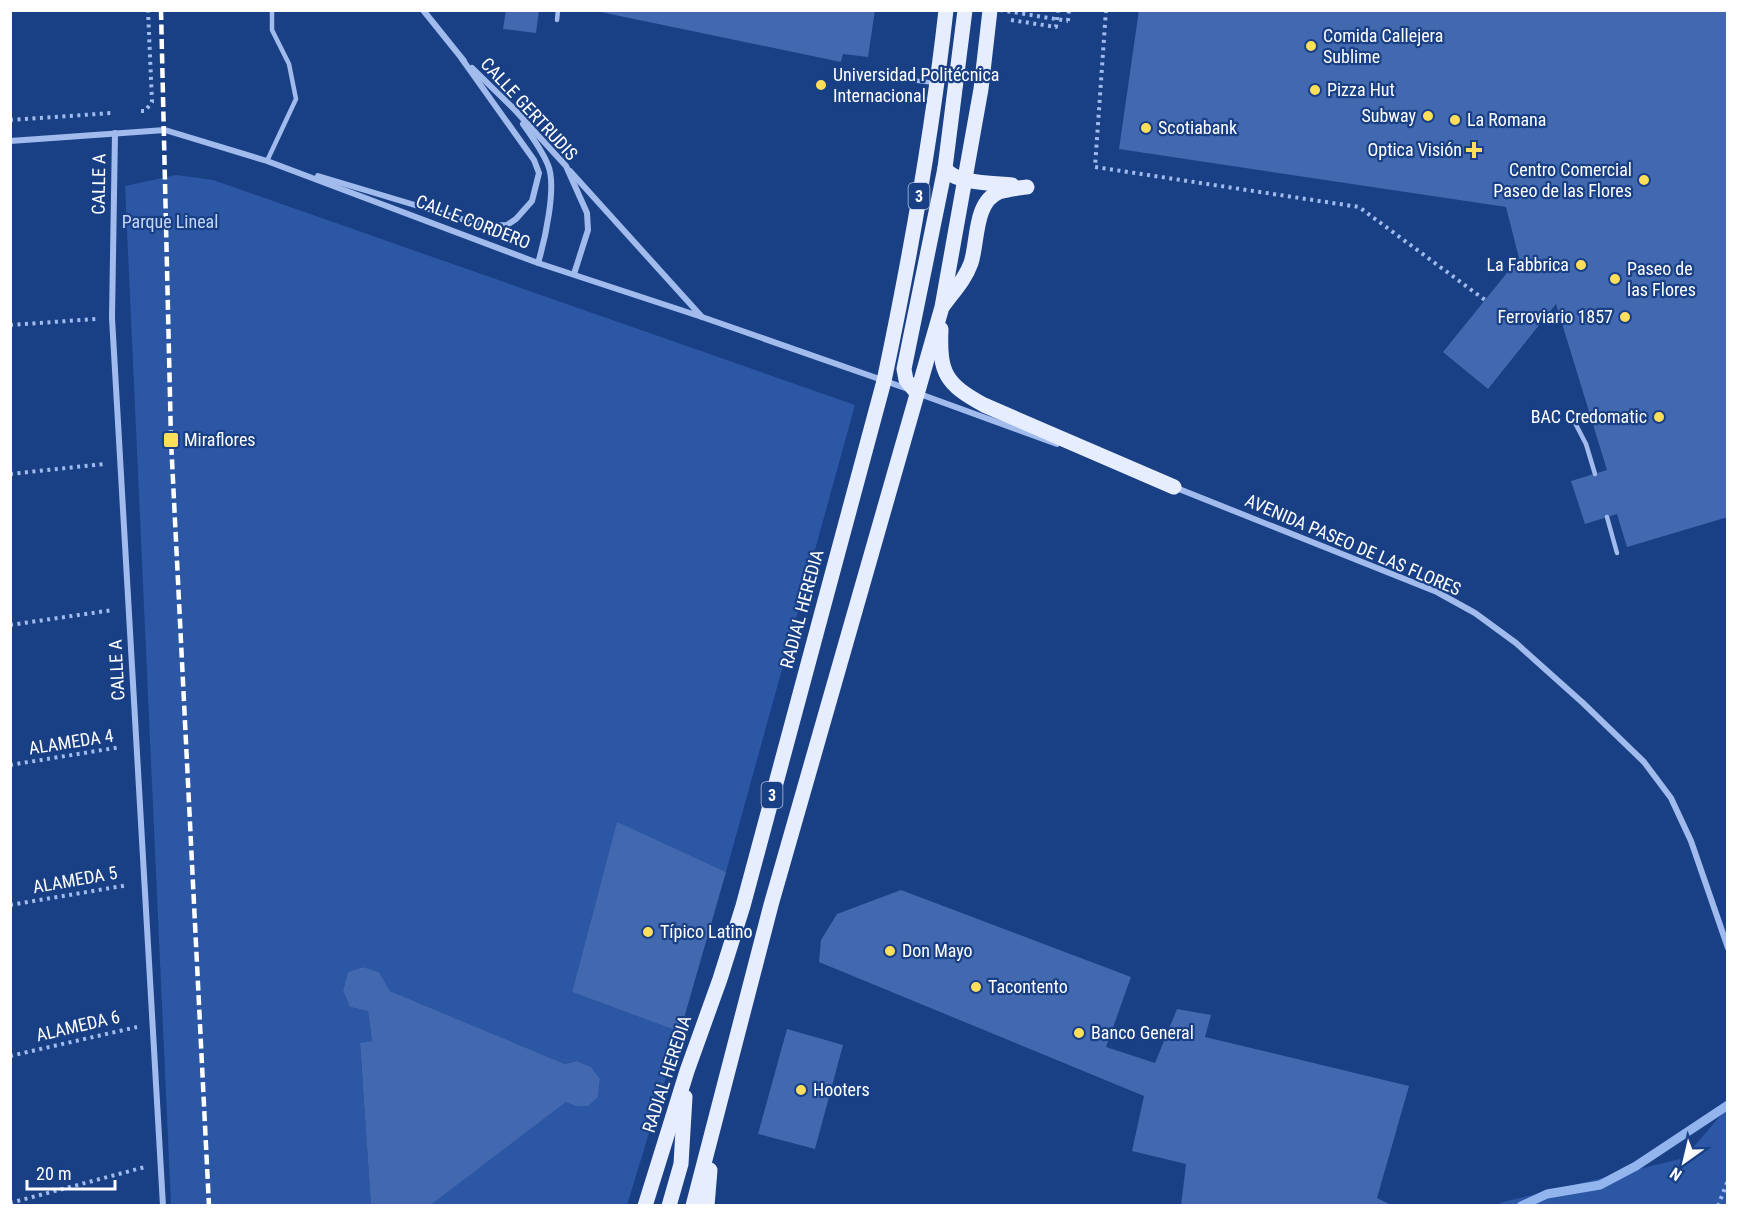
<svg xmlns="http://www.w3.org/2000/svg" width="1738" height="1216" viewBox="0 0 1738 1216" font-family="'Roboto Condensed',sans-serif">
<style>
.green{fill:#2c57a4}
.lines{fill:none;stroke-linecap:round;stroke-linejoin:round}
.stream{stroke:#92b5ee;stroke-width:9}
.building{fill:#4269af}
.path{stroke:#a0bbec;stroke-width:4;stroke-dasharray:3 4.5;stroke-linecap:butt}
.lane{stroke:#a0bbec;stroke-width:4.5}
.street{stroke:#a0bbec;stroke-width:6}
.primary{stroke:#e5edff;stroke-width:15}
.rail{stroke:#fff;stroke-width:4.5;stroke-dasharray:10 4.5;stroke-linecap:butt}
.path-bridge{stroke:#a0bbec;stroke-width:4;stroke-dasharray:3 4.5;stroke-linecap:butt}
.poi-dot{fill:#ffde5b;stroke:#193f85;stroke-width:2}
.labels{text-anchor:middle;stroke-width:4.5;stroke-linejoin:round;paint-order:stroke}
.shield{fill:#193f85;stroke:#bac5da;stroke-width:1.5}
.shield-label{font-size:16px;font-weight:bold;fill:#fff}
.poi-label{font-size:18px;fill:#fff;stroke:#193f85;text-anchor:start}
.street-label{font-size:18px;fill:#fff;stroke:#193f85}
.park-label{font-size:18px;fill:#c5d8f9;stroke:#193f85}
</style>
<rect width="100%" height="100%" fill="#193f85"/>
<!-- green -->
<g class="green">
<polygon points="176,175 213,180 855,405 726,872 617,823 572,992 680,1032 627,1205 429,1205 566,1102 598,1097 600,1079 591,1067 577,1061 565,1064 390,991 379,972 363,967 348,972 343,991 350,1007 368,1011 372,1041 360,1044 371,1205 171,1205 125,186"/>
<polygon points="1727,1108 1727,1205 1511,1206 1499,1203 1684,1158"/>
</g>
<g class="lines">
<!-- stream -->
<polyline class="stream" points="1521,1206 1547,1194 1600,1185 1636,1166 1728,1105"/>
</g>
<!-- building -->
<g class="building">
<polygon points="506,10 539,10 536,33 503,29"/>
<polygon points="591,10 875,10 868,57 843,54 841,62"/>
<polygon points="1139,10 1728,10 1728,517 1627,547 1617,514 1585,524 1571,481 1607,470 1556,304 1488,389 1443,352 1519,258 1506,207 1119,149"/>
<polygon points="617,822 726,872 680,1032 572,992"/>
<polygon points="901,890 1131,977 1106,1047 1155,1063 1177,1009 1211,1015 1205,1037 1409,1086 1377,1198 1393,1206 1181,1206 1186,1164 1132,1151 1144,1096 819,962 821,940 837,914"/>
<polygon points="363,967 379,972 390,991 565,1064 577,1061 591,1067 600,1079 598,1097 588,1106 576,1106 566,1102 429,1206 371,1206 360,1043 372,1041 368,1011 350,1007 343,991 348,972"/>
<polygon points="787,1029 843,1045 815,1149 758,1134"/>
</g>
<g class="lines">
<!-- path -->
<g class="path">
<polyline points="1106,10 1095,167 1359,207 1485,300"/>
<polyline points="1011,20 1056,27 1058,10"/>
<polyline points="1068,21 1069,10"/>
<polyline points="141,111 145,111 152,102 148,10"/>
<polyline points="10,120 112,113"/>
<polyline points="10,325 96,319"/>
<polyline points="10,474 104,464"/>
<polyline points="10,625 113,610"/>
<polyline points="10,765 121,747"/>
<polyline points="10,905 128,885"/>
<polyline points="10,1056 137,1027"/>
<polyline points="10,1203 145,1167"/>
<polyline points="1718,1206 1728,1180"/>
</g>
<!-- lane -->
<g class="lane">
<polyline points="557,20 558,10"/>
<polyline points="896,78 935,83"/>
<polyline points="267,161 296,99 289,64 272,30 272,10"/>
<polyline points="1573,419 1586,444 1595,474"/>
<polyline points="1607,517 1617,553"/>
</g>
<!-- street -->
<g class="street">
<polyline points="423,10 464,61"/>
<polyline points="472,68 513,108 566,166 587,213 588,230 574,274"/>
<path d="M523,124C532,137 542,150 548,165C557,186 545,240 538,263"/>
<polyline points="115,133 112,318 163,1206"/>
<polyline points="10,141 165,130 267,161 538,263 702,317 908,389"/>
<polyline points="570,171 702,317"/>
<polyline points="318,176 485,226 507,225 516,219 532,201 539,173 534,160 462,59"/>
<polyline points="917,393 1057,444"/>
<polyline points="1174,487 1437,592 1475,613 1516,643 1583,703 1644,762 1671,798 1691,841 1728,948"/>
</g>
<!-- primary -->
<g class="primary">
<path d="M965,10L945,168C954,184 994,183 1012,185"/>
<path d="M943,306C953,292 965,280 971,263C978,242 974,202 999,192C1008,189 1018,188 1027,187"/>
<path d="M941,329C939,374 946,384 984,405L1174,487"/>
<polyline points="916,392 906,380 904,369 945,168"/>
<path d="M645,1206L687,1071L720,979L743,906L884,381C910,258 932,135 946,10"/>
<polyline points="669,1206 681,1164 685,1097"/>
<polyline points="693,1206 771,905 942,307 981,89 990,10"/>
<polyline points="707,1206 710,1170"/>
</g>
<!-- rail -->
<polyline class="rail" points="161,10 171,440 209,1206"/>
<!-- path-bridge -->
<polyline class="path-bridge" points="1000,10 1068,21"/>
</g>
<!-- markers -->
<g class="poi-dot">
<circle cx="1311" cy="46" r="6"/>
<circle cx="821" cy="85" r="6"/>
<circle cx="1315" cy="90" r="6"/>
<circle cx="1428" cy="116" r="6"/>
<circle cx="1455" cy="120" r="6"/>
<circle cx="1146" cy="128" r="6"/>
<path d="M1471 141h6v6h6v6h-6v6h-6v-6h-6v-6h6z"/>
<circle cx="1644" cy="180" r="6"/>
<circle cx="1581" cy="265" r="6"/>
<circle cx="1615" cy="279" r="6"/>
<circle cx="1625" cy="317" r="6"/>
<circle cx="1659" cy="417" r="6"/>
<rect x="163" y="432" width="16" height="16" rx="3"/>
<circle cx="648" cy="932" r="6"/>
<circle cx="890" cy="951" r="6"/>
<circle cx="976" cy="987" r="6"/>
<circle cx="1079" cy="1033" r="6"/>
<circle cx="801" cy="1090" r="6"/>
</g>
<g class="labels">
<!-- shield labels -->
<g class="shield">
<rect x="908.5" y="183" width="21" height="26" rx="4.5"/>
<rect x="761.5" y="782" width="21" height="26" rx="4.5"/>
</g>
<g class="shield-label">
<text x="919" y="202">3</text>
<text x="772" y="801">3</text>
</g>
<!-- poi labels -->
<g class="poi-label">
<text x="1323" y="42">Comida Callejera<tspan x="1323" dy="21">Sublime</tspan></text>
<text x="833" y="81">Universidad Politécnica<tspan x="833" dy="21">Internacional</tspan></text>
<text x="1327" y="96">Pizza Hut</text>
<text x="1416" y="122" text-anchor="end">Subway</text>
<text x="1467" y="126">La Romana</text>
<text x="1158" y="134">Scotiabank</text>
<text x="1462" y="156" text-anchor="end">Optica Visión</text>
<text x="1632" y="176" text-anchor="end">Centro Comercial<tspan x="1632" dy="21">Paseo de las Flores</tspan></text>
<text x="1569" y="271" text-anchor="end">La Fabbrica</text>
<text x="1627" y="275">Paseo de<tspan x="1627" dy="21">las Flores</tspan></text>
<text x="1613" y="323" text-anchor="end">Ferroviario 1857</text>
<text x="1647" y="423" text-anchor="end">BAC Credomatic</text>
<text x="184" y="446">Miraflores</text>
<text x="660" y="938">Típico Latino</text>
<text x="902" y="957">Don Mayo</text>
<text x="988" y="993">Tacontento</text>
<text x="1091" y="1039">Banco General</text>
<text x="813" y="1096">Hooters</text>
</g>
<!-- street labels -->
<g class="street-label">
<text transform="translate(529 109) rotate(47)" y="6">CALLE GERTRUDIS</text>
<text transform="translate(99 184) rotate(-89)" y="6">CALLE A</text>
<text transform="translate(473 222) rotate(21)" y="6">CALLE CORDERO</text>
<text transform="translate(1353 545) rotate(23)" y="6">AVENIDA PASEO DE LAS FLORES</text>
<text transform="translate(802 609) rotate(-75)" y="6">RADIAL HEREDIA</text>
<text transform="translate(117 670) rotate(-93)" y="6">CALLE A</text>
<text transform="translate(71 742) rotate(-9)" y="6">ALAMEDA 4</text>
<text transform="translate(75 880) rotate(-10)" y="6">ALAMEDA 5</text>
<text transform="translate(78 1026) rotate(-13)" y="6">ALAMEDA 6</text>
<text transform="translate(667 1074) rotate(-72)" y="6">RADIAL HEREDIA</text>
</g>
<!-- park labels -->
<g class="park-label">
<text x="170" y="228">Parque Lineal</text>
</g>
</g>
<!-- border -->
<rect width="1738" height="1216" fill="none" stroke="#ffffff" stroke-width="24"/>
<!-- north arrow -->
<g transform="translate(1684 1162) rotate(214)" stroke="#193f85" stroke-width="4.5" paint-order="stroke">
<path d="M0-4.5L10 22L0 15L-10 22Z" fill="#ffffff"/>
<text y="-9" font-size="16" font-weight="bold" text-anchor="middle" fill="#ffffff">N</text>
</g>
<!-- scale -->
<path d="M27 1180v9h88v-9" fill="none" stroke="#ffffff" stroke-width="3"/>
<text x="36" y="1180" font-size="18" fill="#ffffff" stroke="#193f85" stroke-width="4.5" paint-order="stroke">20 m</text>
</svg>
